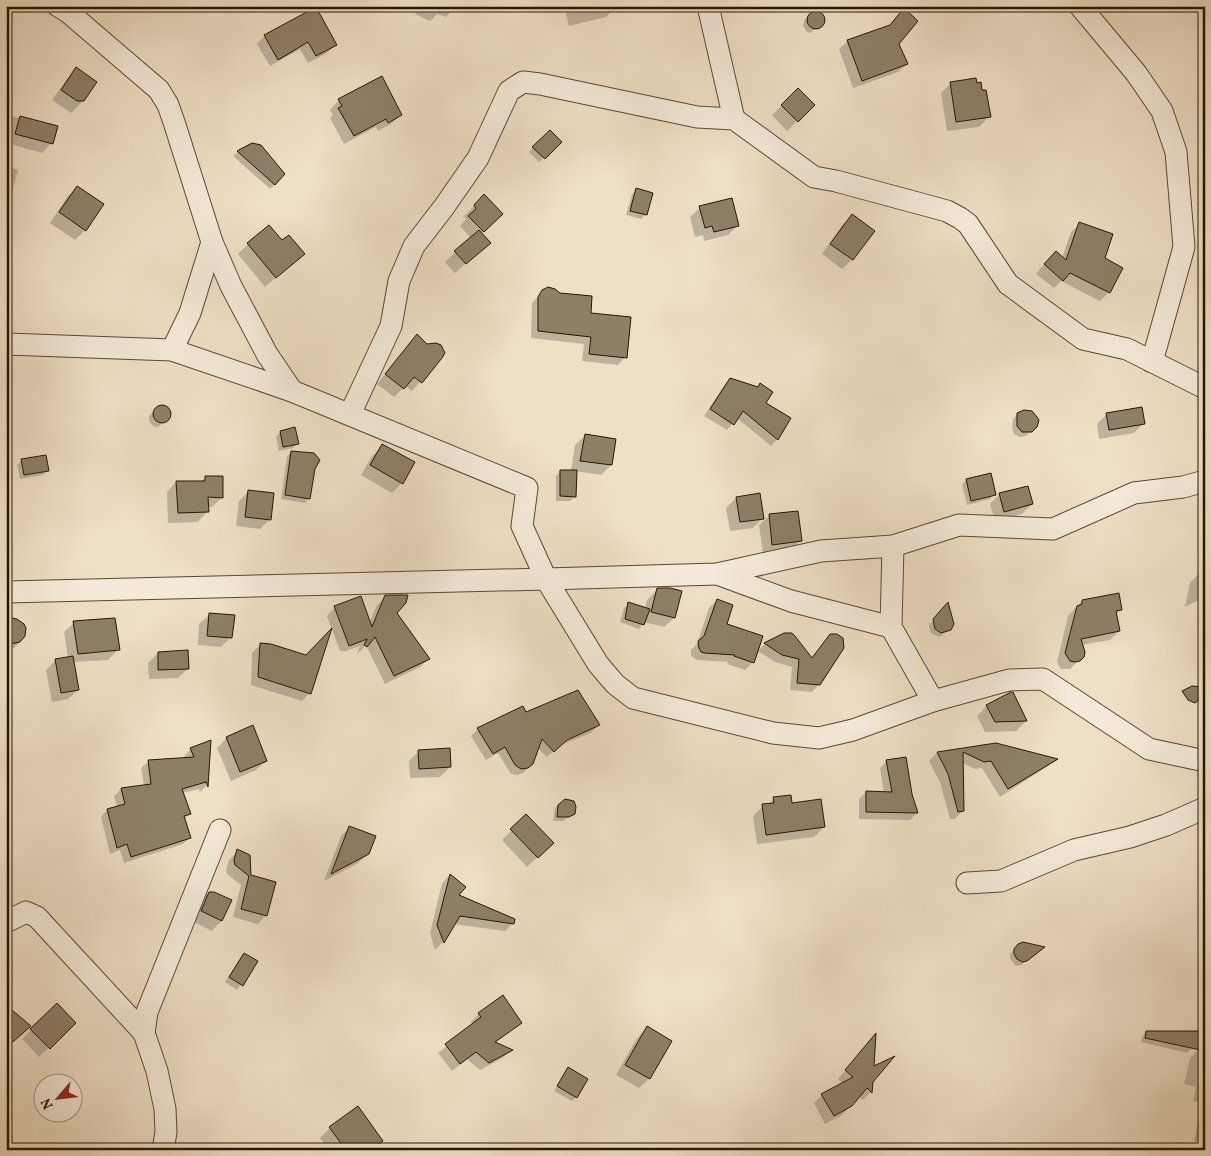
<svg xmlns="http://www.w3.org/2000/svg" width="1211" height="1156" viewBox="0 0 1211 1156" font-family="Vollkorn,serif">
<style>
.shadow{fill:#0003}
.building{fill:#8e7f67;stroke:#251601}
.lines{fill:none;stroke-linecap:round;stroke-linejoin:round}
.minor-casing{stroke:#584832;stroke-width:23}
.minor{stroke:#f5ead9;stroke-width:21}
</style>
<rect width="100%" height="100%" fill="#efdfc5"/>
<filter id="stains"><feTurbulence type="fractalNoise" baseFrequency=".004" numOctaves="4"/><feColorMatrix values="0 0 0 0 .2 0 0 0 0 .09 0 0 0 0 .02 0 0 0 .5 -.17"/></filter>
<radialGradient id="worn" r=".72"><stop offset=".6" stop-color="#630" stop-opacity="0"/><stop offset="1" stop-color="#630" stop-opacity=".3"/></radialGradient>
<!-- shadow -->
<g class="shadow">
<polygon points="305,6 324,6 318,13 335,45 327,53 308,63 300,49 270,66 257,44 265,36 305,14"/>
<polygon points="419,6 456,6 446,17 437,14 430,21 415,14"/>
<polygon points="564,6 615,6 615,8 606,17 569,26"/>
<polygon points="820,10 823,24 810,33 807,32 803,26 805,19 810,14"/>
<polygon points="896,18 898,44 907,64 898,72 853,88 839,49 848,41 888,27"/>
<polygon points="77,69 95,82 81,103 71,113 52,100 67,79"/>
<polygon points="951,83 989,117 979,127 947,131 941,93"/>
<polygon points="798,90 813,105 787,131 772,115"/>
<polygon points="339,100 401,115 391,124 378,131 376,127 344,144 330,118 333,115 330,110"/>
<polygon points="6,114 19,118 51,143 42,153 6,143"/>
<polygon points="550,131 560,142 539,162 529,152"/>
<polygon points="238,152 275,184 270,189 233,156"/>
<polygon points="6,166 18,170 12,192 6,197"/>
<polygon points="77,187 85,230 75,240 50,223 67,197"/>
<polygon points="637,190 646,214 641,219 626,215 632,194"/>
<polygon points="484,196 501,214 481,234 479,252 455,273 445,262 471,238 460,226 466,219 464,216"/>
<polygon points="700,208 738,225 728,235 704,241 703,235 695,237 690,217"/>
<polygon points="852,216 852,260 842,269 822,254 842,225"/>
<polygon points="1080,224 1103,259 1109,292 1100,301 1061,281 1054,288 1036,274 1047,261 1062,258 1071,232"/>
<polygon points="248,244 293,263 265,287 238,254"/>
<polygon points="540,294 589,314 625,357 618,365 582,361 584,344 531,338 532,303"/>
<polygon points="417,336 441,358 412,391 405,386 394,397 377,384"/>
<polygon points="731,379 757,388 760,384 764,404 777,439 771,446 737,418 727,430 704,416 724,386"/>
<polygon points="160,406 168,407 170,412 170,417 158,427 153,426 149,421 149,416"/>
<polygon points="1018,414 1031,431 1026,436 1020,437 1014,434 1012,427 1013,419"/>
<polygon points="1107,414 1144,423 1134,433 1099,439 1097,424"/>
<polygon points="280,432 298,443 293,448 279,451 276,437"/>
<polygon points="585,435 615,440 611,465 601,475 575,471 575,496 570,501 556,501 556,476 561,471 571,471 575,445"/>
<polygon points="382,446 402,483 392,493 361,475 372,456"/>
<polygon points="292,452 314,468 309,498 305,503 281,499 287,456"/>
<polygon points="22,460 48,470 43,475 20,479 17,465"/>
<polygon points="205,477 222,497 212,507 207,507 207,512 198,522 168,523 167,492 176,482 201,482"/>
<polygon points="966,480 994,494 990,499 967,505 962,485"/>
<polygon points="249,491 270,519 260,529 236,526 239,501"/>
<polygon points="1000,494 1032,504 1022,514 995,521 990,504"/>
<polygon points="736,498 763,518 753,528 730,531 726,508"/>
<polygon points="797,512 800,541 791,551 763,554 759,525 769,516"/>
<polygon points="1205,567 1205,597 1185,607 1190,583"/>
<polygon points="657,590 674,618 664,627 644,622 639,629 620,622 624,608 629,604 645,609 647,600"/>
<polygon points="386,597 395,613 429,659 420,667 385,684 366,645 357,654 360,646 346,651 340,651 327,616 335,607 369,624 377,605"/>
<polygon points="717,600 725,625 753,662 745,670 727,664 728,662 697,660 691,656 691,650 697,644 709,608"/>
<polygon points="1082,601 1121,609 1115,615 1119,631 1110,640 1081,645 1083,656 1070,669 1061,669 1057,662 1068,616"/>
<polygon points="948,605 950,629 939,637 931,633 929,625"/>
<polygon points="209,615 231,637 221,647 198,645 199,624"/>
<polygon points="6,623 25,628 24,638 14,648 6,652"/>
<polygon points="74,623 118,650 108,660 73,662 78,690 68,699 52,702 46,670 56,660 68,658 64,632"/>
<polygon points="784,634 811,658 830,635 819,684 812,692 790,690 792,667 775,662 758,651 765,644"/>
<polygon points="260,645 310,693 302,701 251,685 252,653"/>
<polygon points="158,653 188,668 178,678 149,679 148,663"/>
<polygon points="1012,694 1026,721 1016,731 985,732 977,716 987,706"/>
<polygon points="523,707 526,713 598,725 592,732 559,746 547,757 537,747 530,766 523,773 517,775 511,774 498,753 486,760 471,736 478,729"/>
<polygon points="227,738 266,761 256,770 231,781 217,748"/>
<polygon points="210,742 206,786 200,792 199,789 182,793 189,814 184,820 190,837 183,844 124,863 120,850 110,854 101,817 107,810 117,807 114,796 121,789 144,786 141,768 148,762 185,759 184,756 191,749"/>
<polygon points="996,744 1056,759 1048,766 1000,797 982,768 975,769 962,763 963,810 955,819 950,819 940,782 929,761 937,753"/>
<polygon points="419,751 450,767 440,777 410,778 409,761"/>
<polygon points="887,761 911,794 917,813 910,820 859,819 859,799 866,792 884,793 880,768"/>
<polygon points="774,799 824,827 814,837 757,844 753,816 763,806 767,805"/>
<polygon points="560,803 574,813 563,821 553,821 555,808"/>
<polygon points="526,816 552,843 527,867 502,840"/>
<polygon points="350,827 368,854 358,863 324,881 341,836"/>
<polygon points="238,851 266,915 258,924 233,917 241,885 227,874 226,870 229,860"/>
<polygon points="450,875 457,895 513,923 505,931 453,924 443,942 435,950 430,933 442,883"/>
<polygon points="210,891 231,901 221,921 212,931 192,921 200,901"/>
<polygon points="1018,945 1039,951 1021,965 1016,966 1010,959 1010,954"/>
<polygon points="244,954 256,962 237,990 225,982 240,959"/>
<polygon points="503,997 520,1023 495,1043 511,1050 504,1057 480,1070 467,1059 452,1071 438,1053 473,1025 471,1022 479,1014"/>
<polygon points="57,1005 74,1023 39,1057 22,1039"/>
<polygon points="647,1028 670,1041 649,1079 639,1088 616,1075 637,1038"/>
<polygon points="1146,1032 1192,1048 1187,1053 1141,1042 1142,1037"/>
<polygon points="868,1044 872,1081 871,1092 863,1100 859,1097 842,1115 825,1124 814,1103 822,1095 843,1084 838,1079"/>
<polygon points="1200,1048 1205,1049 1205,1103 1193,1101 1196,1087 1184,1084 1190,1058"/>
<polygon points="569,1069 576,1097 572,1101 554,1091"/>
<polygon points="1205,1119 1205,1137 1194,1143 1197,1125"/>
<polygon points="330,1128 382,1141 373,1150 329,1150 320,1138"/>
<polygon points="990,1145 993,1150 981,1150"/>
</g>
<!-- building -->
<g class="building">
<polygon points="316,7 337,45 316,56 308,42 278,60 264,35"/>
<polygon points="904,8 918,21 899,44 908,64 862,81 847,40 890,25"/>
<circle cx="816" cy="20" r="9"/>
<polygon points="76,67 97,82 84,101 77,101 61,90"/>
<polygon points="382,76 402,115 388,123 386,119 354,136 338,108 342,106 338,99"/>
<polygon points="976,78 977,83 981,82 982,90 986,90 991,117 956,122 950,82"/>
<polygon points="798,88 815,105 798,122 781,105"/>
<polygon points="20,116 58,126 53,144 15,134"/>
<polygon points="550,130 562,142 545,159 532,147"/>
<polygon points="252,143 261,145 285,174 275,185 237,151"/>
<polygon points="77,186 104,204 86,231 59,212"/>
<polygon points="636,188 653,193 647,215 630,211"/>
<polygon points="484,194 503,214 484,232 468,216 476,209 474,205"/>
<polygon points="732,198 739,226 714,232 712,226 705,228 699,206"/>
<polygon points="852,214 875,231 853,260 830,244"/>
<polygon points="1079,222 1113,234 1105,258 1123,268 1110,293 1070,273 1063,281 1044,264 1056,251 1066,260"/>
<polygon points="269,225 282,240 289,235 305,254 276,278 247,243"/>
<polygon points="479,230 491,243 466,264 454,251"/>
<polygon points="548,287 555,289 560,293 592,296 591,313 631,317 627,358 589,354 591,337 538,331 538,297 542,290"/>
<polygon points="417,334 427,344 436,343 441,345 445,353 442,358 422,383 414,377 404,389 385,374"/>
<polygon points="730,378 758,387 760,383 773,392 766,403 791,418 778,440 743,411 734,425 710,409"/>
<circle cx="162" cy="414" r="9"/>
<polygon points="1142,407 1145,424 1109,430 1106,413"/>
<polygon points="1024,410 1032,411 1037,417 1039,420 1037,427 1032,432 1022,432 1017,426 1017,413"/>
<polygon points="295,427 299,444 283,447 280,431"/>
<polygon points="585,434 616,439 612,465 580,461"/>
<polygon points="382,444 415,462 403,484 370,465"/>
<polygon points="291,451 314,453 320,460 315,469 310,499 285,495"/>
<polygon points="46,455 49,471 24,475 21,459"/>
<polygon points="560,470 577,470 576,497 560,496"/>
<polygon points="991,473 996,495 971,501 966,479"/>
<polygon points="205,476 223,476 223,498 208,497 209,512 178,513 176,481 205,481"/>
<polygon points="1028,486 1033,504 1004,512 999,493"/>
<polygon points="248,490 274,493 271,520 245,517"/>
<polygon points="760,493 764,519 740,522 736,497"/>
<polygon points="798,511 802,541 772,545 769,514"/>
<polygon points="657,588 670,588 682,591 675,618 651,612"/>
<polygon points="1119,593 1122,610 1116,611 1120,631 1081,639 1085,652 1084,657 1080,661 1075,662 1070,661 1065,653 1077,606 1082,604 1082,600"/>
<polygon points="385,595 408,595 406,603 397,613 430,659 394,676 375,637 367,647 364,645 367,639 349,646 334,606 361,596 372,627"/>
<polygon points="717,599 733,605 727,624 763,636 754,663 734,656 735,655 705,653 701,652 699,648 698,641 704,636"/>
<polygon points="628,602 650,609 644,625 625,619"/>
<polygon points="948,602 954,624 951,630 941,633 935,629 933,619"/>
<polygon points="209,613 235,615 232,638 207,636"/>
<polygon points="6,617 17,619 24,624 26,628 25,636 20,642 6,645"/>
<polygon points="115,618 120,650 78,654 73,621"/>
<polygon points="332,628 311,694 258,677 260,643 271,644 306,655"/>
<polygon points="784,633 792,633 795,636 812,658 830,634 837,634 843,638 844,648 820,685 797,683 799,659 782,655 764,643"/>
<polygon points="188,650 189,669 158,670 158,652"/>
<polygon points="73,656 79,690 61,693 55,659"/>
<polygon points="1192,686 1204,687 1201,698 1195,703 1188,700 1182,691"/>
<polygon points="578,690 600,725 567,740 554,752 542,739 533,764 528,768 521,769 515,765 505,747 493,754 477,728 523,706 526,712"/>
<polygon points="1011,692 1013,692 1027,721 995,722 986,705"/>
<polygon points="253,725 267,761 240,772 226,737"/>
<polygon points="211,740 208,787 206,782 182,789 191,814 184,816 191,838 131,857 127,844 117,848 107,809 125,804 121,788 151,784 148,760 194,757 190,748"/>
<polygon points="996,743 1058,759 1008,789 991,761 984,762 963,752 964,811 958,812 948,774 937,752"/>
<polygon points="450,748 451,767 419,769 418,750"/>
<polygon points="906,757 912,794 918,813 866,812 866,791 892,792 886,760"/>
<polygon points="791,795 792,803 821,799 825,827 766,835 762,804 774,803 773,797"/>
<polygon points="565,799 574,801 576,807 575,814 569,817 557,817 558,805"/>
<polygon points="526,814 554,843 538,858 510,829"/>
<polygon points="349,826 376,836 369,854 331,874"/>
<polygon points="237,849 250,855 251,875 276,882 267,916 241,909 249,876 235,865 234,860"/>
<polygon points="450,874 466,887 459,895 515,919 514,924 460,916 444,943 437,925"/>
<polygon points="209,892 214,892 232,900 222,921 201,911"/>
<polygon points="1023,942 1045,947 1027,961 1022,962 1017,959 1014,954 1014,949 1018,944"/>
<polygon points="244,953 258,961 243,986 229,977"/>
<polygon points="503,995 522,1023 495,1042 513,1050 489,1063 476,1052 460,1064 445,1044 481,1017 478,1013"/>
<polygon points="57,1003 76,1023 50,1049 30,1029"/>
<polygon points="6,1005 31,1026 6,1048"/>
<polygon points="647,1026 672,1041 650,1079 625,1065"/>
<polygon points="1146,1031 1205,1031 1205,1051 1145,1038"/>
<polygon points="876,1033 874,1066 895,1056 873,1082 872,1093 867,1088 852,1106 834,1116 821,1094 853,1077 845,1070"/>
<polygon points="568,1067 588,1079 577,1098 557,1086"/>
<polygon points="358,1106 383,1141 371,1150 346,1150 329,1127"/>
</g>
<g class="lines">
<!-- minor casing -->
<g class="minor-casing">
<g id="minor">
<polyline points="58,6 68,12 159,90 168,105 174,122 212,242 190,313 172,350"/>
<polyline points="708,6 734,119"/>
<polyline points="1080,6 1136,73 1162,111 1176,152 1184,247 1152,362"/>
<polyline points="212,242 231,286 267,354 292,391"/>
<polyline points="6,344 172,350 292,391 527,488 522,526 546,579 717,574 821,551 893,546 959,525 1053,529 1134,493 1183,487 1205,481"/>
<polyline points="350,414 391,326 399,281 414,246 444,207 478,158 509,91 523,82 540,84 697,117 734,119 814,177 836,181 947,211 960,218 968,224 1008,284 1083,339 1127,349 1205,388"/>
<polyline points="893,546 891,627 933,701 1009,680 1043,679 1149,749 1205,761"/>
<polyline points="717,574 791,601 891,627"/>
<polyline points="6,592 546,579 598,664 615,684 633,698 773,733 819,738 853,730 933,701"/>
<polyline points="967,883 1001,881 1074,850 1130,837 1166,825 1205,808"/>
<polyline points="6,922 26,912 37,917 144,1033 157,1071 165,1109 166,1132 163,1150"/>
<polyline points="144,1033 147,1012 220,830"/>
</g>
</g>
<!-- minor -->
<use href="#minor" class="minor"/>
</g>
<!-- margin -->
<rect width="1211" height="1156" fill="none" stroke="#efdfc5" stroke-width="25"/>
<rect x="8" y="8" width="1196" height="1141" fill="none" stroke="#251601" stroke-width="2.5"/>
<rect x="12" y="12" width="1186" height="1131" fill="none" stroke="#251601"/>
<!-- north arrow -->
<g transform="translate(58 1098) rotate(242)"><circle r="24" fill="#f5ead9" stroke="#a29583"/>
<path d="M0-4L9 19L0 12L-9 19Z" fill="#8f2418"/>
<text y="-8" font-size="14" font-weight="bold" text-anchor="middle" fill="#251601">N</text>
</g>
<rect width="100%" height="100%" filter="url(#stains)"/>
<rect width="100%" height="100%" fill="url(#worn)"/>
</svg>
